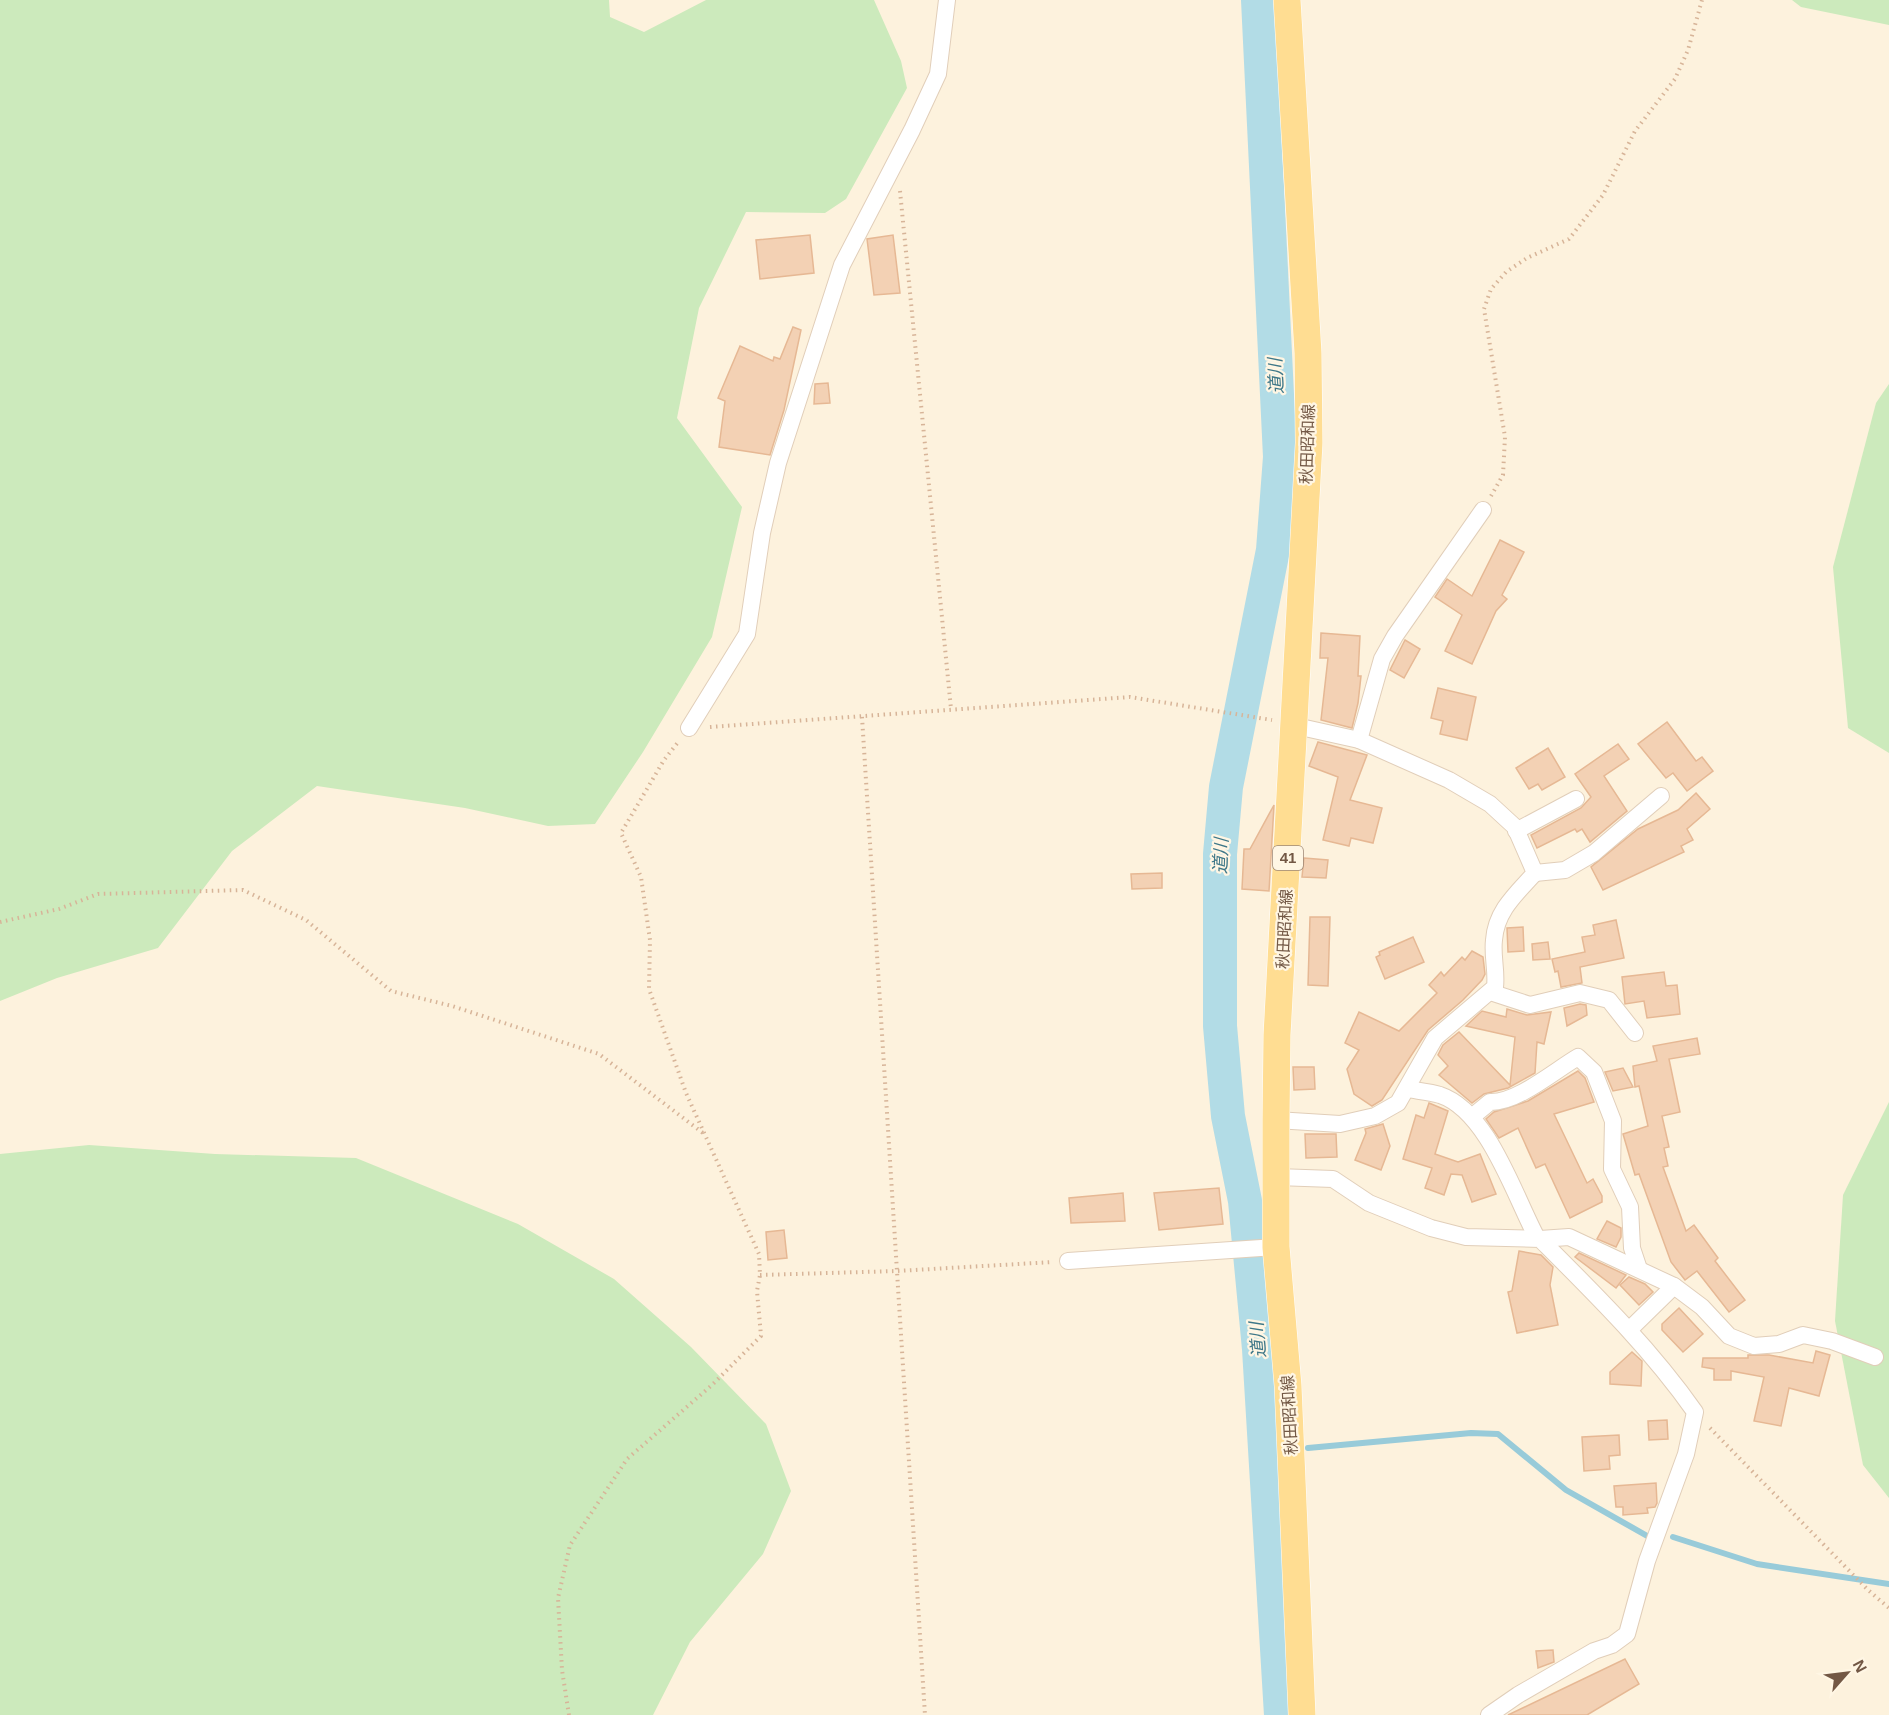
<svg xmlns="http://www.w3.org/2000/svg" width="1889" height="1715" viewBox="0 0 1889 1715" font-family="Helvetica,'Noto Sans JP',sans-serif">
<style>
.green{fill:#cceabc}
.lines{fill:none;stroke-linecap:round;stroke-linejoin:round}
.stream{stroke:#98cbd9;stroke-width:6}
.river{stroke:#b2dce6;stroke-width:34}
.building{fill:#f3d1b4;stroke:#e6b894;stroke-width:1.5}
.street-casing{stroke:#e1ceb9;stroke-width:18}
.primary-casing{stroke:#fff;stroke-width:28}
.path{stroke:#d7b498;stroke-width:4;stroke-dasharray:1.5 4.5;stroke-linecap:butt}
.street{stroke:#fff;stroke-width:16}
.primary{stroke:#ffdd92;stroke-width:27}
.labels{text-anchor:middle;stroke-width:4.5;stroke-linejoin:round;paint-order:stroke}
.shield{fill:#fff6e4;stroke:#9d8775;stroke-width:1.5}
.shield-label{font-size:15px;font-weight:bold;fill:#735845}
.street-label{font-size:16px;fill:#735845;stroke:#fff6e4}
.water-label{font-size:18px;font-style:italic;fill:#3e7788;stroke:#fff6e4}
</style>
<rect width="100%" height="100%" fill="#fdf2dd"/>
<!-- green -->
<g class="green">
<polygon points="0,0 609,0 610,17 644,32 706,0 874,0 901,61 907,88 846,199 825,213 746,212 699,308 677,418 742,507 712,637 643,752 595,824 548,826 465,808 317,786 232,851 158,948 57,978 0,1001"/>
<polygon points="1792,0 1889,0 1889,25 1801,7"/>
<polygon points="1889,384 1889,753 1848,728 1833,567 1876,403"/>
<polygon points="1889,1102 1889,1498 1863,1465 1835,1321 1843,1195"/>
<polygon points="89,1145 215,1154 356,1158 518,1224 614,1279 691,1347 766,1424 791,1491 763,1554 690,1642 653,1715 0,1715 0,1154"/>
</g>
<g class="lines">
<!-- stream -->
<g class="stream">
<polyline points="1264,1447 1273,1447"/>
<polyline points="1308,1448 1471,1433 1498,1434 1566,1490 1649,1537"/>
<polyline points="1673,1537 1757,1564 1889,1584"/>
</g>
<!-- river -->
<polyline class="river" points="1258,0 1280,457 1273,550 1226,787 1220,854 1220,1026 1228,1116 1245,1201 1259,1349 1281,1715"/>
</g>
<!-- building -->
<g class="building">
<polygon points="810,235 814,273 760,279 756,240"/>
<polygon points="893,235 900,293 874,295 867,239"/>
<polygon points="793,327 801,330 784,410 770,455 719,447 725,401 718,398 740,346 773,361 774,357 780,359"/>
<polygon points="828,383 830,403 814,404 815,384"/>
<polygon points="1500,540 1524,552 1502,595 1507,599 1496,611 1472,664 1445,651 1462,615 1435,597 1447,579 1472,596"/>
<polygon points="1321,633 1360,636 1358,676 1361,676 1358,703 1352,728 1321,720 1328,658 1320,658"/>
<polygon points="1405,640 1420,649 1404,678 1390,670"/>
<polygon points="1438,688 1476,697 1467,740 1440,734 1443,721 1431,718"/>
<polygon points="1667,722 1696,761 1702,757 1713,771 1687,791 1673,773 1666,778 1638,744"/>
<polygon points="1318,742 1367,755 1350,800 1382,808 1373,843 1351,838 1349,846 1323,840 1338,777 1309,766"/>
<polygon points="1618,744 1629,759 1604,776 1627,811 1590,842 1582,829 1577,832 1575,829 1537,848 1531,835 1581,808 1591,797 1575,774"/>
<polygon points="1548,748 1565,777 1542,790 1538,784 1529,789 1516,768"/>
<polygon points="1696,793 1710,809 1687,829 1693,840 1681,846 1684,852 1603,890 1591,867 1638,829 1678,810"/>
<polygon points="1274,805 1269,891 1242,889 1244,849 1250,849"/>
<polygon points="1304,858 1328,860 1326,878 1302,877"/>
<polygon points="1162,873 1162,888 1132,889 1131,874"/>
<polygon points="1310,917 1330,917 1328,986 1308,985"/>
<polygon points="1616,920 1624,958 1580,967 1582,983 1561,987 1558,971 1555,972 1552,959 1585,952 1582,937 1595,935 1593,925"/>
<polygon points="1523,927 1524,951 1508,952 1507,928"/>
<polygon points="1413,937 1424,962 1385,979 1376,957 1380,955 1379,952"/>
<polygon points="1548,942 1550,959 1533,960 1532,944"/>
<polygon points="1472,951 1483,957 1485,974 1482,980 1463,1000 1428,1030 1382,1100 1372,1106 1354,1094 1347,1069 1359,1050 1345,1043 1359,1012 1399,1031 1437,993 1429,985 1441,972 1444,976 1462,957 1465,960"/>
<polygon points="1664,972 1666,986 1677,985 1680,1014 1647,1018 1644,1001 1625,1004 1622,977"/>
<polygon points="1580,1004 1586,1005 1587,1015 1567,1026 1564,1008"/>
<polygon points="1507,1009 1527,1015 1551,1012 1544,1044 1537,1042 1535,1073 1508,1088 1484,1094 1472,1103 1439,1075 1448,1066 1438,1055 1443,1045 1459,1032 1510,1085 1515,1037 1466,1026 1482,1011 1506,1017"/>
<polygon points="1697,1038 1700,1054 1669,1059 1680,1112 1662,1116 1669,1147 1664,1148 1668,1166 1663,1167 1686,1231 1694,1225 1718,1258 1715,1261 1745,1300 1729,1312 1697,1271 1685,1280 1671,1262 1639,1174 1635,1175 1623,1134 1648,1126 1639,1086 1635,1087 1633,1066 1657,1061 1653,1046"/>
<polygon points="1293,1067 1314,1067 1315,1089 1294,1090"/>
<polygon points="1623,1068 1633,1087 1613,1091 1605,1072"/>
<polygon points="1578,1071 1585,1078 1594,1102 1554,1114 1587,1183 1593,1179 1602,1196 1602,1202 1570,1218 1545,1164 1536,1168 1518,1128 1499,1138 1486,1119 1494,1112 1528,1101"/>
<polygon points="1429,1103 1448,1111 1435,1154 1458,1162 1480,1154 1496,1194 1472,1202 1462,1175 1451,1174 1444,1195 1425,1188 1432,1168 1403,1159 1416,1115 1424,1118"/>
<polygon points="1383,1124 1390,1146 1381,1170 1355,1160 1366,1133 1365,1129"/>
<polygon points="1305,1134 1336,1134 1337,1157 1306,1158"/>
<polygon points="1219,1188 1223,1224 1159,1230 1154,1193"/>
<polygon points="1123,1193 1125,1221 1071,1223 1069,1198"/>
<polygon points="1607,1221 1621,1228 1621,1237 1616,1247 1597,1239"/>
<polygon points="784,1230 787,1258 768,1260 766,1232"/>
<polygon points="1519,1251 1541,1255 1553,1267 1550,1285 1558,1325 1517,1333 1508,1292 1512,1291"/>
<polygon points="1579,1253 1626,1275 1616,1288 1575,1257"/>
<polygon points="1629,1277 1645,1284 1653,1292 1639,1305 1620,1285"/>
<polygon points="1679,1308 1703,1334 1683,1352 1662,1330 1662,1324"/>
<polygon points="1816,1351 1830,1355 1819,1396 1789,1388 1781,1426 1754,1421 1764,1377 1731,1371 1731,1380 1714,1380 1714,1369 1702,1367 1703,1358 1748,1358 1748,1355 1769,1355 1813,1363"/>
<polygon points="1632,1352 1642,1361 1641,1386 1610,1384 1610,1372"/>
<polygon points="1667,1420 1668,1439 1649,1440 1648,1421"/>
<polygon points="1619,1435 1620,1455 1609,1456 1610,1469 1584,1471 1582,1437"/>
<polygon points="1656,1483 1657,1503 1655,1507 1647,1508 1648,1513 1623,1515 1623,1507 1616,1507 1614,1486"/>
<polygon points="1553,1650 1554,1662 1538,1668 1536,1651"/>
<polygon points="1625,1659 1639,1684 1587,1715 1508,1715"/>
</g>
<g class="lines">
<!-- street casing -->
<g class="street-casing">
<g id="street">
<polyline points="689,728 747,634 762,533 778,463 842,265 912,130 938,74 947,0"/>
<polyline points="1359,740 1382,659 1395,636 1483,510"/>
<polyline points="1516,831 1576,799"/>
<polyline points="1535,873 1565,870 1594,853 1661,796"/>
<polyline points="1490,992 1530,1005 1580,993 1609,1000 1635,1033"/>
<path d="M1407,1089C1418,1091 1430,1092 1440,1095C1488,1111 1514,1195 1537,1238"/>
<path d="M1473,1116L1490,1102C1517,1103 1554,1071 1578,1057L1594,1072L1613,1121L1612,1169L1630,1207L1632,1248L1639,1269"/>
<path d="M1276,1120L1340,1124L1375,1116L1398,1103L1435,1038L1495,987C1497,971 1492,956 1494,940C1496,911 1516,894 1535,873L1515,827L1490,804L1449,780L1359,740L1296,726"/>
<path d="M1277,1177L1333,1179L1369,1203L1431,1228L1466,1237L1540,1239C1595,1294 1650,1348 1695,1412L1686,1454L1647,1561L1627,1634L1612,1645L1594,1651L1518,1695L1489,1715"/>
<polyline points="1540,1239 1569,1237 1674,1286 1702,1307 1729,1336 1754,1346 1779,1344 1803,1335 1832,1341 1875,1357"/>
<polyline points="1068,1261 1276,1247"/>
<polyline points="1629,1330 1674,1286"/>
</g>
</g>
<!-- primary casing -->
<g class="primary-casing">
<polyline id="primary" points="1287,0 1308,353 1309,443 1277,1035 1276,1120 1276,1247 1288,1386 1302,1715"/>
</g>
<!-- path -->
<g class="path">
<polyline points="900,191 951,709"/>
<polyline points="1491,496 1503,475 1505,437 1484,309 1491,289 1506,272 1527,258 1569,239 1603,195 1635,131 1675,79 1688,50 1702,0"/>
<polyline points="862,717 925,1715"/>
<polyline points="710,727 1130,697 1272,720"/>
<polyline points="0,922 59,909 98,894 243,890 306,920 391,991 452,1006 599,1054 703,1133"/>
<polyline points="760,1275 897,1271 1053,1262"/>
<polyline points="1710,1428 1868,1590 1889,1608"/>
<polyline points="569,1715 562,1670 558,1598 570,1545 627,1459 712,1385 761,1336 757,1291 760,1275 759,1254 686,1093 649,989 650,940 641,877 621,833 664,760 679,741"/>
</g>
<!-- street -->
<use href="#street" class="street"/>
<!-- primary -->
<use href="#primary" class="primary"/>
</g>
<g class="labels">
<!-- shield labels -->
<rect class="shield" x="1273" y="846" width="30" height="24" rx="4.5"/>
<g class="shield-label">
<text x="1288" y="863">41</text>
</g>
<!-- street labels -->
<g class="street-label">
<text transform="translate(1307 444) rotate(-88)" y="6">秋田昭和線</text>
<text transform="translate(1284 929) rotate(-87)" y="6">秋田昭和線</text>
<text transform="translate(1289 1415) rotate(-93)" y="6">秋田昭和線</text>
</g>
<!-- water labels -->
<g class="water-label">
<text transform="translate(1276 376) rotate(-93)" y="6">道川</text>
<text transform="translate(1221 856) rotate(-88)" y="6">道川</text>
<text transform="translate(1258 1340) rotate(-95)" y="6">道川</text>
</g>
</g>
<!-- north arrow -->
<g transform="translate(1847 1673) rotate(62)" stroke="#fff6e4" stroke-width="4.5" paint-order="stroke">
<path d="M0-4.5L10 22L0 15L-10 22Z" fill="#735845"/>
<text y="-9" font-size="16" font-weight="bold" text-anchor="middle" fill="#735845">N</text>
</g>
</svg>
